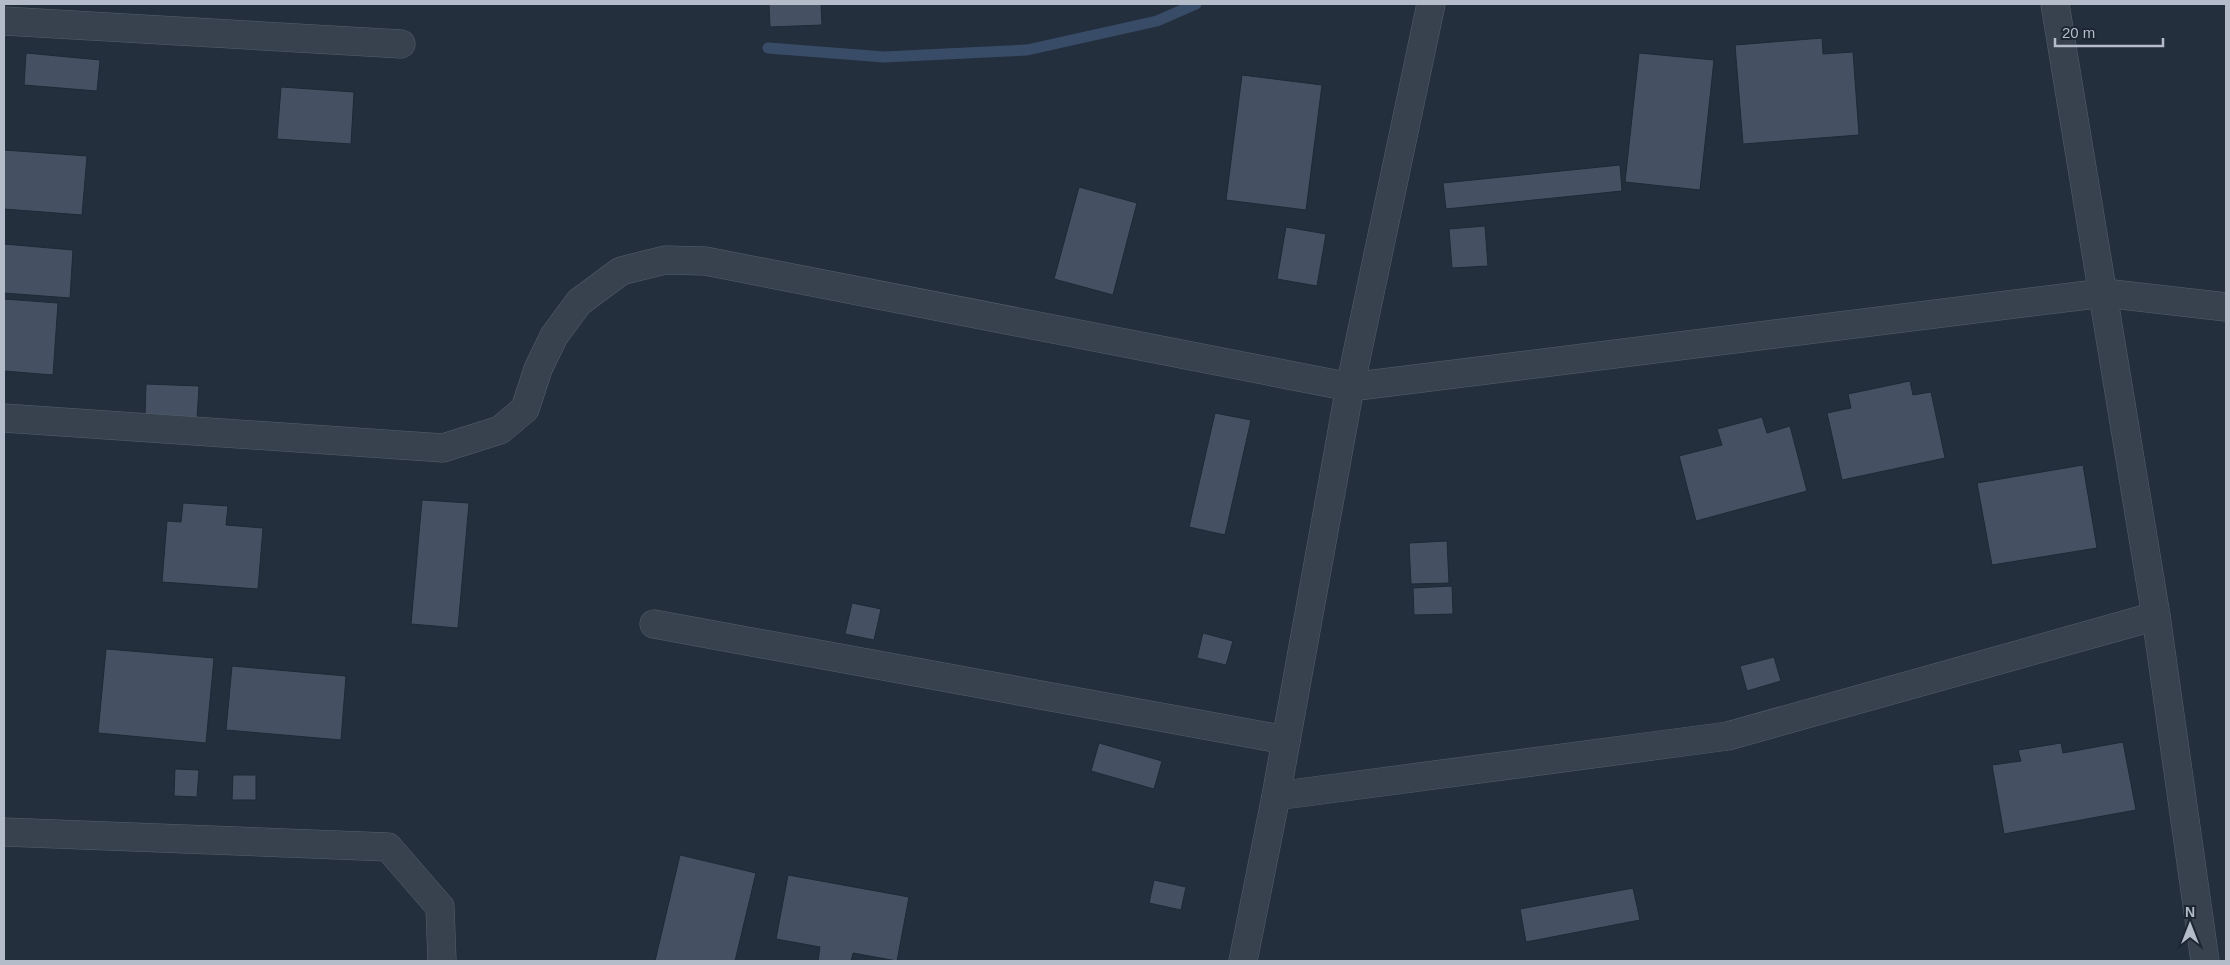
<svg xmlns="http://www.w3.org/2000/svg" width="2230" height="965" viewBox="0 0 2230 965" font-family="Arial,sans-serif">
<style>
.lines{fill:none;stroke-linecap:round;stroke-linejoin:round}
.stream{stroke:#394c67;stroke-width:11}
.building{fill:#455162;stroke:#1f2835}
.minor-casing{stroke:#565f6c;stroke-width:29}
.minor{stroke:#38414e;stroke-width:28}
</style>
<rect width="100%" height="100%" fill="#242f3e"/>
<g class="lines">
<!-- stream -->
<polyline class="stream" points="768,48 884,57 1027,50 1157,21 1196,4"/>
</g>
<!-- building -->
<g class="building">
<polygon points="769,4 821,4 822,25 770,27"/>
<polygon points="1822,38 1823,54 1853,52 1859,135 1743,144 1735,45"/>
<polygon points="26,53 100,60 97,91 24,85"/>
<polygon points="1639,53 1714,60 1700,190 1625,182"/>
<polygon points="1242,75 1322,85 1306,210 1226,200"/>
<polygon points="281,87 354,92 351,144 277,139"/>
<polygon points="4,150 87,156 82,215 4,209"/>
<polygon points="1620,165 1622,191 1446,209 1443,183"/>
<polygon points="1079,187 1137,203 1113,295 1054,279"/>
<polygon points="1485,226 1488,266 1452,268 1449,229"/>
<polygon points="1286,227 1326,234 1317,286 1277,279"/>
<polygon points="4,244 73,250 70,298 4,293"/>
<polygon points="4,299 58,303 53,375 4,371"/>
<polygon points="1910,381 1913,395 1931,392 1945,458 1842,480 1827,413 1851,408 1848,394"/>
<polygon points="146,384 199,386 197,419 145,416"/>
<polygon points="1215,413 1251,420 1225,535 1189,527"/>
<polygon points="1762,417 1767,433 1790,426 1807,491 1696,521 1679,456 1722,445 1717,429"/>
<polygon points="2083,465 2097,548 1992,565 1977,483"/>
<polygon points="422,500 469,503 458,628 411,624"/>
<polygon points="183,503 228,506 226,525 263,528 258,589 162,582 167,521 181,522"/>
<polygon points="1447,541 1449,583 1411,584 1409,543"/>
<polygon points="1452,586 1453,614 1414,615 1413,588"/>
<polygon points="852,603 881,609 874,640 845,634"/>
<polygon points="1203,633 1233,641 1226,665 1197,658"/>
<polygon points="106,649 214,658 206,743 98,733"/>
<polygon points="1774,657 1781,681 1747,691 1740,666"/>
<polygon points="232,666 346,676 341,740 226,730"/>
<polygon points="2123,742 2136,810 2004,834 1992,765 2021,761 2018,750 2061,743 2063,753"/>
<polygon points="1099,743 1162,761 1154,789 1091,771"/>
<polygon points="175,769 199,770 197,797 174,796"/>
<polygon points="233,775 256,775 256,800 232,800"/>
<polygon points="680,855 756,873 735,961 655,961"/>
<polygon points="788,875 909,897 897,961 853,953 851,961 818,961 820,947 776,939"/>
<polygon points="1154,880 1186,887 1181,910 1149,903"/>
<polygon points="1633,888 1640,920 1526,942 1520,909"/>
</g>
<g class="lines">
<!-- minor casing -->
<g class="minor-casing">
<g id="minor">
<polyline points="2055,4 2156,616 2205,961"/>
<polyline points="4,21 401,44"/>
<polyline points="4,418 443,448 500,430 525,409 538,369 554,336 579,302 621,271 665,260 705,261 1350,387 2104,293 2226,307"/>
<polyline points="654,624 1286,740"/>
<polyline points="1276,796 1728,736 2156,616"/>
<polyline points="4,832 388,847 440,907 442,961"/>
<polyline points="1243,961 1276,796 1350,387 1431,4"/>
</g>
</g>
<!-- minor -->
<use href="#minor" class="minor"/>
</g>
<!-- border -->
<rect width="2230" height="965" fill="none" stroke="#b4bcc9" stroke-width="10"/>
<!-- north arrow -->
<g transform="translate(2190 925)" stroke="#1d2633" stroke-width="4" paint-order="stroke">
<path d="M0-4L9 19L0 12L-9 19Z" fill="#b4bcc9"/>
<text y="-8" font-size="14" font-weight="bold" text-anchor="middle" fill="#b4bcc9">N</text>
</g>
<!-- scale -->
<path d="M2055 38v8h108v-8" fill="none" stroke="#b4bcc9" stroke-width="2.5"/>
<text x="2062" y="38" font-size="15" fill="#b4bcc9" stroke="#1d2633" stroke-width="4" paint-order="stroke">20 m</text>
</svg>
